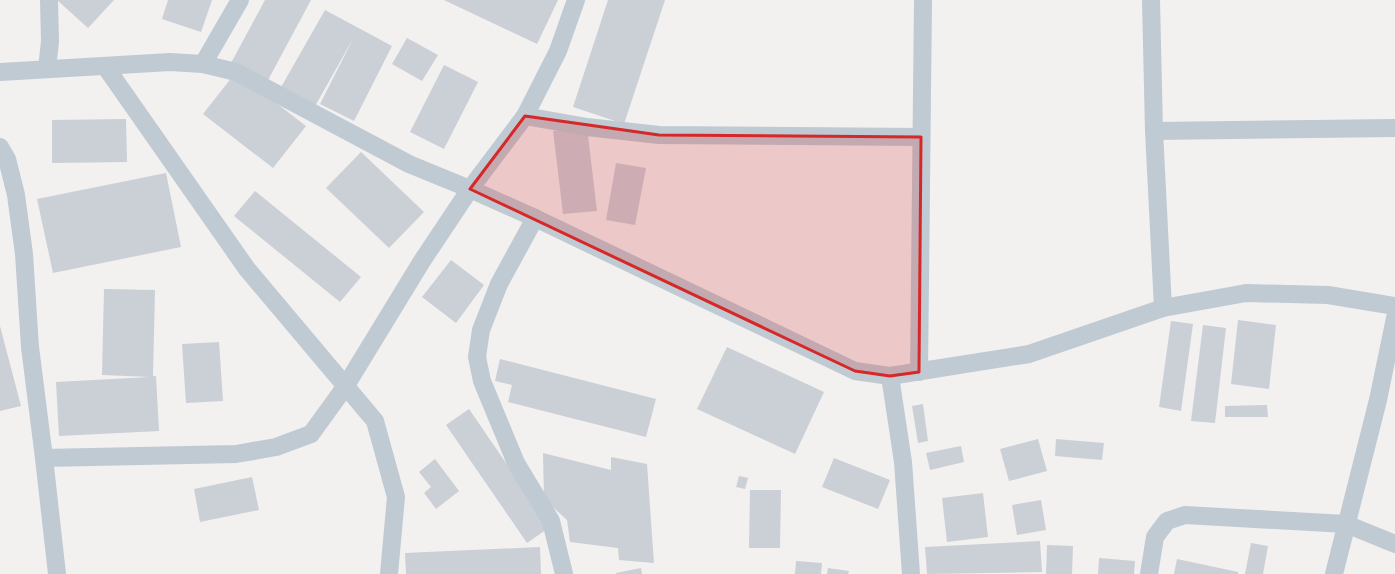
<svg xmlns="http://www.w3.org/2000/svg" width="1395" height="574" viewBox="0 0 1395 574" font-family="'Noto Sans',sans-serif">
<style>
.building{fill:#cbcfd6}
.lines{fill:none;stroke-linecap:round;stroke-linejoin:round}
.minor{stroke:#bfcad3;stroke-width:18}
.marked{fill:#d62828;fill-opacity:0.2;stroke:#d62828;stroke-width:3;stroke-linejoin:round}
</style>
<rect width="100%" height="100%" fill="#f3f0f0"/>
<!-- building -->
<g class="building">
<polygon points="57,0 114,0 88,28"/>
<polygon points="168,0 212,0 201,32 162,19"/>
<polygon points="265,0 311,0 267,82 231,63"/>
<polygon points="444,0 558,0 537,44"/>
<polygon points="608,0 665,0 624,124 573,107"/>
<polygon points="325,10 392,46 354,121 320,104 354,37 314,108 280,89"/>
<polygon points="407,38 438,55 422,81 392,64"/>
<polygon points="444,65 478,82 444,149 410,132"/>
<polygon points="236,72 306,126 273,168 203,114"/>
<polygon points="126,119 127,162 52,163 52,120"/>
<polygon points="587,127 597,211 563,214 553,131"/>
<polygon points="361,152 424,212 389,248 326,188"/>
<polygon points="616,163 646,168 635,225 606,220"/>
<polygon points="166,173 181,247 53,273 37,199"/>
<polygon points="255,191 361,277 340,302 234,216"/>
<polygon points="451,260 484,285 456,323 422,297"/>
<polygon points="104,289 155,290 153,376 156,376 159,431 59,436 56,382 150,377 102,375"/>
<polygon points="1238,320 1276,325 1269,389 1231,384"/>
<polygon points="1171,321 1193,324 1181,411 1159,407"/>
<polygon points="1203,325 1226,328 1215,423 1191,421"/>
<polygon points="0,326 21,406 0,411"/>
<polygon points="219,342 223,401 186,403 182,344"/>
<polygon points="727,347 824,392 795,454 697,409"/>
<polygon points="500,359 656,399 646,437 508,402 512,385 495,381"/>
<polygon points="923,404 928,441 918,443 912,406"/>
<polygon points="1267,405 1268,417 1225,417 1225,406"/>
<polygon points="469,409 550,527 527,543 446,425"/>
<polygon points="1038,439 1047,471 1009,481 1000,449"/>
<polygon points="1056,439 1104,443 1102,460 1055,456"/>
<polygon points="961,446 964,462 930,470 926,453"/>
<polygon points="543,453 611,470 611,457 647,464 654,563 619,560 618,548 570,542 567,520 544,499"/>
<polygon points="834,458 890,480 878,509 822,487"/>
<polygon points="435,459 459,491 436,509 424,493 431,487 419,472"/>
<polygon points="739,476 748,478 745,489 736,487"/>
<polygon points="252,477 259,510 200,522 194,489"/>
<polygon points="750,490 781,490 780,548 749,548"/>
<polygon points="983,493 988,537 947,542 942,498"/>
<polygon points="1041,500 1046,530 1017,535 1012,505"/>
<polygon points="1040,541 1042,572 927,574 925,547"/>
<polygon points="1251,543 1268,546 1263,574 1245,574"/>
<polygon points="1047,545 1073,546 1072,574 1046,574"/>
<polygon points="540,547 541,574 406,574 405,553"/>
<polygon points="1099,558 1135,561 1134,574 1098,574"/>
<polygon points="1177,559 1238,572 1238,574 1174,574"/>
<polygon points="796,561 822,563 821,574 795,574"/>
<polygon points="641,568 642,574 616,574 616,573"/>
<polygon points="828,568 849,571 848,574 827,574"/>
</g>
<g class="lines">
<!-- minor -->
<g class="minor">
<polyline points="1151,0 1154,131 1163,308"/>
<polyline points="203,64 240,0"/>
<polyline points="105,66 247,269 375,421 396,497 389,574"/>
<polyline points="47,69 50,41 49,0"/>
<polyline points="0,72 170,62 203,64 236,72 409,164 470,189 535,218 855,371 890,376 1029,354 1163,308 1246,293 1328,295 1395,306"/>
<polyline points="525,116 587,127 659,135 921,137"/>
<polyline points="1154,131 1395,128"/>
<polyline points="0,147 7,159 16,195 24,254 30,347 44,458 57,574"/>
<polyline points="535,218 499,284 481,330 477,357 482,381 516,463 551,521 564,574"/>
<polyline points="919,372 923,0"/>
<polyline points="890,376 903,462 911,574"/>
<polyline points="44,458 236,454 276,447 311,434 345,387 422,261 470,189 525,116 558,51 576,0"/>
<polyline points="1149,574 1155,537 1167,521 1185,515 1346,524 1395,544"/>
<polyline points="1334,574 1378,400 1395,318"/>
</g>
</g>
<!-- marked area -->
<path class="marked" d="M525,116L659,135L921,137L919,372L890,376L855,371L470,189Z"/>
</svg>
